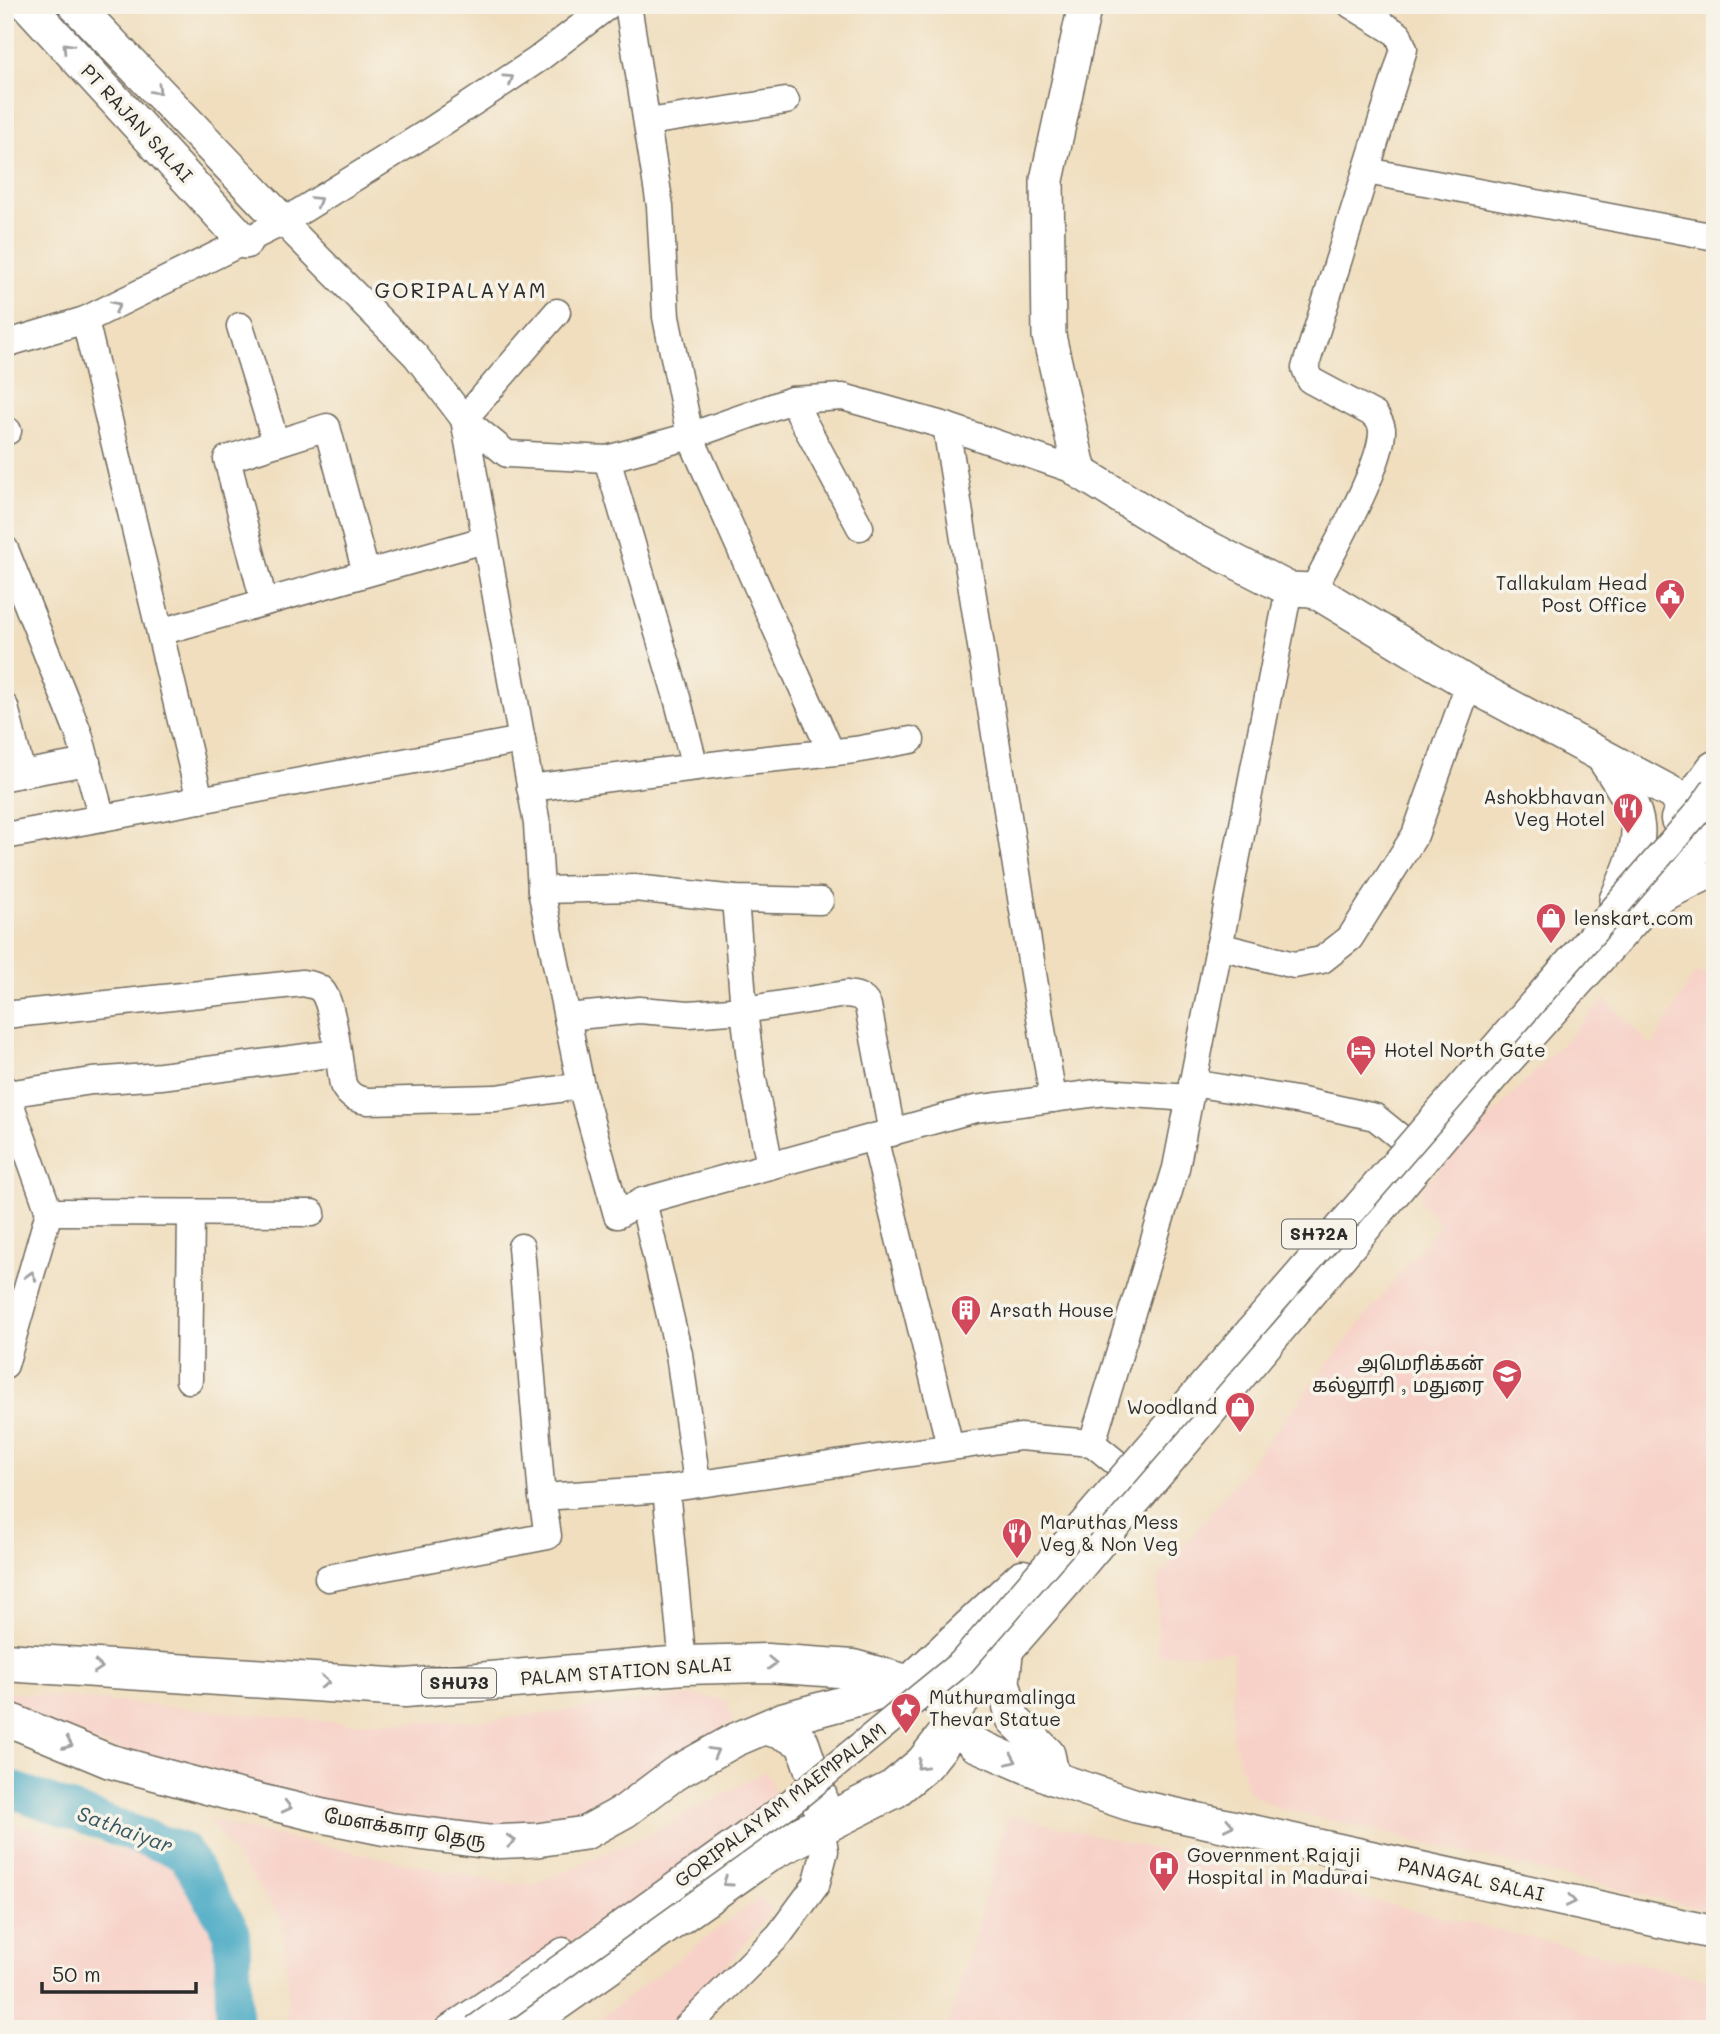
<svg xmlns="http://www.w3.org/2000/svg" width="1720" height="2034" viewBox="0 0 1720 2034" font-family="Mali,'Noto Sans Tamil',sans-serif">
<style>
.built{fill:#f7d1c8}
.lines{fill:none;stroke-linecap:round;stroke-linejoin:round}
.river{stroke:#44a8c4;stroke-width:37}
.minor-casing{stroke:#706a5e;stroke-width:29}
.major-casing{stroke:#706a5e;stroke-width:36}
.highway-casing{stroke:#706a5e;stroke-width:41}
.minor{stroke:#fff;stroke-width:26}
.major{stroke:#fff;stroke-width:33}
.highway{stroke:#fff;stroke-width:38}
.minor-bridge-casing{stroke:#706a5e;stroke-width:29;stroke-linecap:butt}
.minor-bridge{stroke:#fff;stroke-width:26}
.oneway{stroke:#a0a0a0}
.labels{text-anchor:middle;stroke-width:7;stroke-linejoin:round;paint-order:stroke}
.shield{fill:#f7f3e8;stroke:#686764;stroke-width:2}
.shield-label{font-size:18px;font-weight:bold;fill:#2b2b2b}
.street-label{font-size:19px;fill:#2b2b2b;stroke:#f7f3e8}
.poi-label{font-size:19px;fill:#2b2b2b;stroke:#f7f3e8;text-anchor:start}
.neighbourhood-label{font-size:21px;letter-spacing:2px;fill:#2b2b2b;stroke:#f7f3e8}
.water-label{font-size:21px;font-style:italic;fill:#345761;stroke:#f7f3e8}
</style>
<rect width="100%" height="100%" fill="#f7f3e8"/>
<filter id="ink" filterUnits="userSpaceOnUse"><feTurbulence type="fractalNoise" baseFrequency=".0143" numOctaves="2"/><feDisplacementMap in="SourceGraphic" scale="14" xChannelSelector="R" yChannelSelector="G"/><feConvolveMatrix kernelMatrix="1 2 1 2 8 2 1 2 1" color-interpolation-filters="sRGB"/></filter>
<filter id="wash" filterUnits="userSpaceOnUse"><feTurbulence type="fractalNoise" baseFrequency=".00686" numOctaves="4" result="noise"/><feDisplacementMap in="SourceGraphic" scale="28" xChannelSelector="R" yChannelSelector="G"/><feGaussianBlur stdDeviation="1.57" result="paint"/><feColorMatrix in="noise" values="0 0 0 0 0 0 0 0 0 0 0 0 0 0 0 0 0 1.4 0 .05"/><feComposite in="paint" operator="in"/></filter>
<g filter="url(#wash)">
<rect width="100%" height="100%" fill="#f0debe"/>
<!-- built -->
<g class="built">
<polygon points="1695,973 1715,976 1715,1912 1278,1808 1248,1792 1232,1735 1233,1652 1157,1655 1158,1579 1440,1223 1420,1202 1421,1189 1605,999 1652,1047"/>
<polygon points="5,1692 347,1723 493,1720 693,1695 726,1700 733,1721 626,1807 574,1836 358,1818 5,1717"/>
<polygon points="766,1771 775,1793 777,1815 428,2029 285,2029 289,1990 283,1921 208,1818 231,1826 496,1882 533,1885 654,1832"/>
<polygon points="1009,1815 1715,1981 1715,2029 947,2029"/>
<polygon points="5,1822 177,1864 221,1935 222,2029 5,2029"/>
<polygon points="760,1897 772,1909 677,2029 586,2029"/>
</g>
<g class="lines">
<!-- river -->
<polyline class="river" points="5,1787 184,1852 232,1932 234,2029"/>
</g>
</g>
<g filter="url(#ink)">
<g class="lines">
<!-- minor casing -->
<g class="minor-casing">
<g id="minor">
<polyline points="628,5 660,206 666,317 690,436 831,752"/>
<polyline points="648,122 786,101"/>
<polyline points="1367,171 1715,237"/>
<polyline points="283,222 416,356 464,419 507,454 607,459 690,436 792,400 843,397 946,426 1080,472"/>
<polyline points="85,320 200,800"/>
<polyline points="240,326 276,443"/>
<polyline points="5,344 85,320 283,222 433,129 537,60 609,5"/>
<polyline points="792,400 860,527"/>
<polyline points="464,419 537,824 541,890 581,1086 617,1215 643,1201 975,1109 1105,1092 1189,1098"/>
<polyline points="464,419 557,312"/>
<polyline points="946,426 1053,1099"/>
<polyline points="5,432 8,431"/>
<polyline points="607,459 676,694 695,767"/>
<polyline points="5,549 79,734 102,818"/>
<path d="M1313,590C1330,556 1384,463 1382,429C1381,423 1378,419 1375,415L1310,380L1305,368L1404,49L1398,34L1351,5"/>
<polyline points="264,602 227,459 327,427 366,573"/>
<polyline points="160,632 484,540"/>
<polyline points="5,707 22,774"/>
<polyline points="5,777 87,762"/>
<polyline points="530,788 728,763 855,750 911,740"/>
<polyline points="5,836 522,740"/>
<polyline points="541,890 635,888 735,899 820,901"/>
<polyline points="735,899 744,1010 751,1069 770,1166"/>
<polyline points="1655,905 1666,897 1715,873"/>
<polyline points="1219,946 1294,965 1322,960 1350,938 1415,835 1469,684"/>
<path d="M5,1015L303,983C311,985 318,985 323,992C334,1007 339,1063 343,1085C349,1096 355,1099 368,1101L496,1098L581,1086"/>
<path d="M567,1017L639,1010L689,1014L744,1010L846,994C856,995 863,996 868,1006L892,1133"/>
<polyline points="1192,1083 1302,1101 1375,1117 1401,1138"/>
<polyline points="5,1089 49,1212 5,1365"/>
<polyline points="7,1094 92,1081 161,1076 337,1053"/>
<polyline points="874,1137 950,1446"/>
<polyline points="643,1201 679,1354 697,1483"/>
<polyline points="49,1212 312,1213"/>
<polyline points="521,1247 542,1497"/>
<polyline points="189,1380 191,1213"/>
<polyline points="1092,1443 1176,1168 1289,589"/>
<polyline points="666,1489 683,1665"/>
<polyline points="328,1578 548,1536 542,1497 666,1489 1020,1437 1092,1443 1119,1465"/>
<polyline points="448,2029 563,1951"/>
<polyline points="685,2029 779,1935 816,1885 825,1851 821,1826 805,1828"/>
</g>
</g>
<!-- major casing -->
<g class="major-casing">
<g id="major">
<polyline points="28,5 245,242"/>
<polyline points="75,5 283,222"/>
<polyline points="1085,5 1047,180 1049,336 1080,472 1176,531 1289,589 1313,590 1469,684 1692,804"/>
<path d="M1604,759C1647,822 1647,832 1616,900"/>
<polyline points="1007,1645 1003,1682 1013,1719 1048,1754 1053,1778"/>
<polyline points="5,1718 109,1761 228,1793 323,1816 387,1829 489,1842 537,1840 585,1833 625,1811 674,1774 735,1740 784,1719 910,1685"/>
<polyline points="955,1725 974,1744 1053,1778 1136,1806 1715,1933"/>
<polyline points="765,1728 783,1733 802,1742 820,1795 821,1826"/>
</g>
</g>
<!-- highway casing -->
<g class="highway-casing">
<g id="highway">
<polyline points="1680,819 1715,770"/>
<polyline points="5,1662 405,1688 683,1665 767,1663 853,1669 910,1685 937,1695 950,1711 955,1725 924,1764 894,1789 769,1852 517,2029"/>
<polyline points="910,1685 1023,1579"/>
<polyline points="950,1711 1063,1581 1491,1073 1715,825"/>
</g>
</g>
<!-- minor -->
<use href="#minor" class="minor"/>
<!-- major -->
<use href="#major" class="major"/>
<!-- highway -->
<use href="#highway" class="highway"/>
<!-- minor-bridge casing -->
<g class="minor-bridge-casing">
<polyline id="minor-bridge" points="475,2029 791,1802 961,1663 1701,808 1715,788"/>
</g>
<!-- minor-bridge -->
<use href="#minor-bridge" class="minor-bridge"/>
</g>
<!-- one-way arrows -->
<defs><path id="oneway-chevron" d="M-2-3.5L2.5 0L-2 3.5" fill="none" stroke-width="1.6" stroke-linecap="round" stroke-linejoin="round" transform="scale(1.75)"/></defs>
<g class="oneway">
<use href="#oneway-chevron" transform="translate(67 47) rotate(-133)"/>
<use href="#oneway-chevron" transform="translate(509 79) rotate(-34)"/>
<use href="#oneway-chevron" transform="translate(157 90) rotate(46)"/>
<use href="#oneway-chevron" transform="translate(317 201) rotate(-32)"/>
<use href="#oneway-chevron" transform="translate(116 306) rotate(-26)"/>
<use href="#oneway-chevron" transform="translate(31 1276) rotate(-74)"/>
<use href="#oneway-chevron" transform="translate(772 1663) rotate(2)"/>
<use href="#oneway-chevron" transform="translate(98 1667) rotate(4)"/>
<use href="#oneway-chevron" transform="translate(325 1682) rotate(4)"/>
<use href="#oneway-chevron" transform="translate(68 1744) rotate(22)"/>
<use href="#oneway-chevron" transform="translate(714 1752) rotate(-29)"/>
<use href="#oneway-chevron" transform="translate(1012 1760) rotate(23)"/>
<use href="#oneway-chevron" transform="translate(921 1765) rotate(135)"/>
<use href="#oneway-chevron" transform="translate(287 1807) rotate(14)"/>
<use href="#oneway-chevron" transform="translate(1229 1825) rotate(12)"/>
<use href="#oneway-chevron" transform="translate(511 1841) rotate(-3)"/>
<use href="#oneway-chevron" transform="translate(727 1882) rotate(145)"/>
<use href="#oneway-chevron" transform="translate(1571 1901) rotate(12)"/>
</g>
</g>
<!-- icons -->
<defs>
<g id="civic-pin" transform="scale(1.575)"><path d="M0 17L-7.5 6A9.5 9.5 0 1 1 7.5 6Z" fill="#d1495b" stroke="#f7f3e8"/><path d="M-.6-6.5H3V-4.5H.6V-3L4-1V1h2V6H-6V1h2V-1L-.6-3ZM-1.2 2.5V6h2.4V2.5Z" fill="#fff"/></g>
<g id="restaurant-pin" transform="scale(1.575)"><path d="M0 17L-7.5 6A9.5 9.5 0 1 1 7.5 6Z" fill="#d1495b" stroke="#f7f3e8"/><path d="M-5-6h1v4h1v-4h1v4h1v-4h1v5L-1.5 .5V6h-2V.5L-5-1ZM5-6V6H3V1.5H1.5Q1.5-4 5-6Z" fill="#fff"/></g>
<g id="shop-pin" transform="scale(1.575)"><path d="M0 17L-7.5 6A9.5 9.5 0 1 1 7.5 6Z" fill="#d1495b" stroke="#f7f3e8"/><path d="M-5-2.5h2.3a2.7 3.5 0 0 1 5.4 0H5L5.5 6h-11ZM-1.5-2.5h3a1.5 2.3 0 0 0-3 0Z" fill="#fff"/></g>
<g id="hotel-pin" transform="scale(1.575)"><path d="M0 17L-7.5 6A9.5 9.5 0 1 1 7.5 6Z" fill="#d1495b" stroke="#f7f3e8"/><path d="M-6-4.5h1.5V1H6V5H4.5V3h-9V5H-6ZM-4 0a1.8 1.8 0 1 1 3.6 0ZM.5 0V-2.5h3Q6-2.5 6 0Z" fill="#fff"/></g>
<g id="building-pin" transform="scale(1.575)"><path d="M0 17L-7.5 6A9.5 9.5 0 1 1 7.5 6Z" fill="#d1495b" stroke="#f7f3e8"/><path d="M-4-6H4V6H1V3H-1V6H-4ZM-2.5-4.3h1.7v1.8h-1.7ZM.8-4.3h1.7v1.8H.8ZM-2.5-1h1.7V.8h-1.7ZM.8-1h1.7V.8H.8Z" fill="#fff"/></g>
<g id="university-pin" transform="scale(1.575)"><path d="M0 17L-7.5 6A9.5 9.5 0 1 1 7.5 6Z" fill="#d1495b" stroke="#f7f3e8"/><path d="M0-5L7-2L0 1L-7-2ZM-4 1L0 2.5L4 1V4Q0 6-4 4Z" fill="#fff"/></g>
<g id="sight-pin" transform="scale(1.575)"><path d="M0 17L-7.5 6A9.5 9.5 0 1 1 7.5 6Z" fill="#d1495b" stroke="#f7f3e8"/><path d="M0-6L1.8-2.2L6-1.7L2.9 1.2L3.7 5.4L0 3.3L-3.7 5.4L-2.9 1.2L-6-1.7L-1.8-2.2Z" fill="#fff"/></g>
<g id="hospital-pin" transform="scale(1.575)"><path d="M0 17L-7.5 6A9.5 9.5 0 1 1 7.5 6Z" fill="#d1495b" stroke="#f7f3e8"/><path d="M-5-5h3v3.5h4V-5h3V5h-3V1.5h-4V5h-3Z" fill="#fff"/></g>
</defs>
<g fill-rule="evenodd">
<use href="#civic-pin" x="1670" y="594"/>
<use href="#restaurant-pin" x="1628" y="808"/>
<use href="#shop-pin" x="1551" y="918"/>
<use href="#hotel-pin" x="1361" y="1050"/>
<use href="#building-pin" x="966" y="1310"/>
<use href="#university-pin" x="1507" y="1374"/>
<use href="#shop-pin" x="1240" y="1407"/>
<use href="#restaurant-pin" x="1017" y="1533"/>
<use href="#sight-pin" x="906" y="1708"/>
<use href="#hospital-pin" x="1164" y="1866"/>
</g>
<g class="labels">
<!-- shield labels -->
<g class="shield">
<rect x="1282" y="1219.5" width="74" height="29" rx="5"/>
<rect x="422" y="1668.5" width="74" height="29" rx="5"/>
</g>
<g class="shield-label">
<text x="1319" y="1240">SH72A</text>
<text x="459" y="1689">SHU73</text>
</g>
<!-- street labels -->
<g class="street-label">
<text transform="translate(137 123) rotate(47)" y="7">PT RAJAN SALAI</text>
<text transform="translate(626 1671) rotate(-4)" y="7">PALAM STATION SALAI</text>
<text transform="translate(780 1805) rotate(-37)" y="7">GORIPALAYAM MAEMPALAM</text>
<text transform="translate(405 1828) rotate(9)" y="7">மேளக்கார தெரு</text>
<text transform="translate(1471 1879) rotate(12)" y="7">PANAGAL SALAI</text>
</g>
<!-- poi labels -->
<g class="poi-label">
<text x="1647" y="590" text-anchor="end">Tallakulam Head<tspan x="1647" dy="22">Post Office</tspan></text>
<text x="1605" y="804" text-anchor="end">Ashokbhavan<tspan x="1605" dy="22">Veg Hotel</tspan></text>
<text x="1574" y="925">lenskart.com</text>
<text x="1384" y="1057">Hotel North Gate</text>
<text x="989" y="1317">Arsath House</text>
<text x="1484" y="1370" text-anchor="end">அமெரிக்கன்<tspan x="1484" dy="22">கல்லூரி , மதுரை</tspan></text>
<text x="1217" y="1414" text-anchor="end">Woodland</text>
<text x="1040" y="1529">Maruthas Mess<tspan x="1040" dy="22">Veg &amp; Non Veg</tspan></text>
<text x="929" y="1704">Muthuramalinga<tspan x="929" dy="22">Thevar Statue</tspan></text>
<text x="1187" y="1862">Government Rajaji<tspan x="1187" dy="22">Hospital in Madurai</tspan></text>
</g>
<!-- neighbourhood labels -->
<g class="neighbourhood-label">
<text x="461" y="298">GORIPALAYAM</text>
</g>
<!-- water labels -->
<g class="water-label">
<text transform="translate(125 1830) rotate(20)" y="7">Sathaiyar</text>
</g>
</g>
<!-- margin -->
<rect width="1720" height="2034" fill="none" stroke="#f7f3e8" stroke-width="28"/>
<!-- scale -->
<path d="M42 1982v10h154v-10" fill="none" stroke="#2b2b2b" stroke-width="3.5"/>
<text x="52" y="1982" font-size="21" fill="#2b2b2b" stroke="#f7f3e8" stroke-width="5" paint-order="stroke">50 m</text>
</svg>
